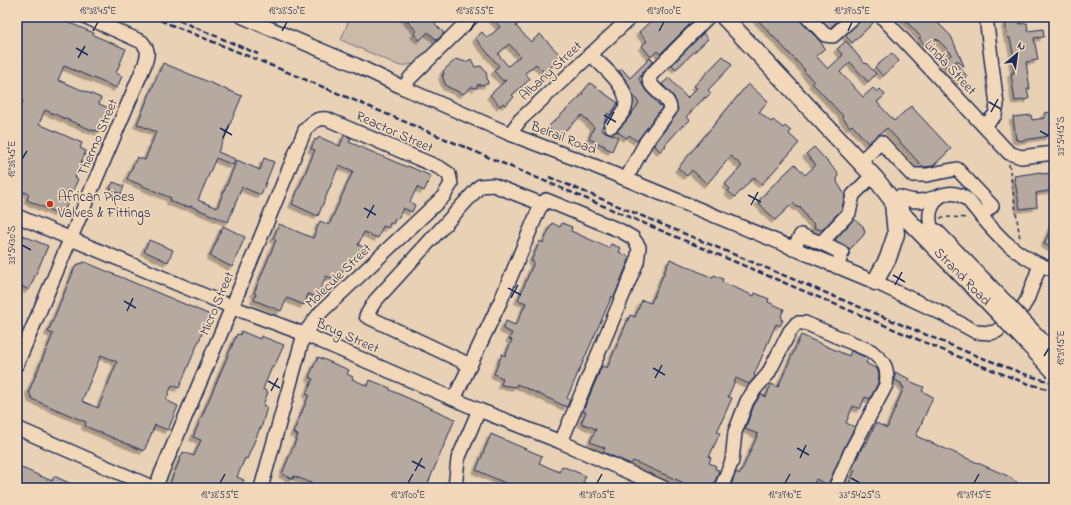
<svg xmlns="http://www.w3.org/2000/svg" width="1071" height="505" viewBox="0 0 1071 505" font-family="'Indie Flower',sans-serif">
<style>
.green{fill:#cbb9a9;stroke:#737484}
.building{fill:#b6a9a0;stroke:#1b2f5e;fill-rule:evenodd;filter:url(#shadow)}
.lines{fill:none;stroke-linecap:round;stroke-linejoin:round}
.minor-casing{stroke:#1b2f5e;stroke-width:16}
.major-casing{stroke:#1b2f5e;stroke-width:19}
.path{stroke:#1b2f5e;stroke-width:1.5;stroke-dasharray:4 3;stroke-linecap:butt}
.minor{stroke:#f2d8b9;stroke-width:13}
.major{stroke:#f2d8b9;stroke-width:16}
.rail{stroke:#1b2f5e;stroke-width:2.5;stroke-dasharray:6 3;stroke-linecap:butt}
.major-bridge-casing{stroke:#1b2f5e;stroke-width:19;stroke-linecap:butt}
.major-bridge{stroke:#f2d8b9;stroke-width:16}
.ticks{fill:none;stroke:#1b2f5e;stroke-width:1.5}
.poi-dot{fill:#c8321e;stroke:#f2d8b9;stroke-width:1.5}
.labels{text-anchor:middle;stroke-width:3.5;stroke-linejoin:round;paint-order:stroke}
.street-label{font-size:14px;fill:#1b2f5e;stroke:#f2d8b9}
.poi-label{font-size:14px;fill:#1b2f5e;stroke:#f2d8b9;text-anchor:start}
.neatline{fill:none;stroke:#1b2f5e;stroke-width:1.5}
.ticks-label{font-size:10px;text-anchor:middle;fill:#1b2f5e}
</style>
<defs>
<filter id="shadow"><feDropShadow dx="-3.5" dy="3.5" stdDeviation="0" flood-color="#0004"/></filter>
</defs>
<rect width="100%" height="100%" fill="#e9d1b5"/>
<filter id="ink" filterUnits="userSpaceOnUse"><feTurbulence type="fractalNoise" baseFrequency=".025" numOctaves="2"/><feDisplacementMap in="SourceGraphic" scale="8" xChannelSelector="R" yChannelSelector="G"/><feConvolveMatrix kernelMatrix="1 2 1 2 8 2 1 2 1" color-interpolation-filters="sRGB"/></filter>
<g filter="url(#ink)">
<!-- green -->
<polygon class="green" points="350,17 407,17 405,19 417,31 414,34 419,40 428,29 438,41 414,64 400,66 341,40"/>
<!-- building -->
<g class="building">
<polygon points="19,17 55,17 94,33 93,35 126,49 116,73 122,76 117,88 64,66 58,80 101,98 99,104 109,108 99,132 95,130 94,131 45,110 39,124 82,143 80,148 86,151 75,177 78,179 63,214 58,211 57,213 27,200 29,194 17,189 17,114 23,101 17,98 17,72 23,57 17,54 17,22"/>
<polygon points="403,17 443,17 435,24 444,33 437,40 428,32 420,40 414,34 417,31"/>
<path d="M491,17H525L516,26L531,42L540,34L560,55L556,59L558,61L550,68L554,73L549,77L536,64L525,73L530,79L512,95L514,97L505,105L503,103L500,106L490,95L506,80L503,81L494,71L499,66L475,38L482,32L487,38L500,27ZM509,44L520,56L508,66L498,54Z"/>
<polygon points="655,17 687,17 692,22 660,54 657,51 651,57 642,46 647,41 639,32"/>
<polygon points="755,17 796,17 817,38 825,48 816,56 828,69 843,55 837,49 846,41 865,64 866,63 876,74 868,82 850,62 840,72 863,97 873,88 877,92 880,89 885,95 877,102 894,121 911,106 951,149 933,166 923,167 887,128 868,143 852,125 850,127 842,117 843,116 812,83 814,82 804,71 805,70"/>
<polygon points="819,17 842,17 830,28"/>
<polygon points="902,17 931,17 935,22 936,21 951,36 964,66 963,66 957,60 955,63 967,76 960,82 943,63 952,54 936,38 927,47 919,38 921,37"/>
<polygon points="868,18 873,23 852,43 845,35 861,20 864,22"/>
<polygon points="1019,18 1020,24 1027,23 1028,31 1043,29 1044,37 1034,38 1038,60 1026,62 1030,89 1027,89 1029,99 1015,101 1011,73 1014,73 1012,58 1014,57 1010,38 1008,38 1005,23 1009,23 1008,20"/>
<polygon points="703,33 708,39 676,69 672,65"/>
<polygon points="892,53 899,61 883,76 875,67"/>
<polygon points="723,56 732,65 708,90 711,93 706,98 705,97 686,117 690,120 684,126 683,125 665,145 666,146 660,151 654,145 676,115 678,109 674,97 662,84 669,78 687,98 697,88 694,86"/>
<polygon points="650,58 653,61 643,72 639,79 646,91 662,108 637,141 629,135 626,138 617,131 627,120 639,103 633,95 627,82 619,71 622,69 630,78"/>
<polygon points="456,59 466,62 471,59 475,67 481,66 486,72 488,84 477,85 477,88 471,87 463,94 446,86 442,75 444,75 443,71"/>
<polygon points="163,63 242,96 218,152 235,159 233,165 216,158 198,200 217,208 237,160 260,170 264,158 274,162 261,195 242,187 228,222 190,206 190,207 185,206 185,207 170,201 171,198 127,179 137,157 145,160 156,132 137,124"/>
<polygon points="590,83 618,103 610,115 608,113 601,130 618,137 612,151 604,147 605,146 589,139 594,127 582,115 558,137 548,127 583,94 582,93"/>
<polygon points="748,84 768,101 759,112 771,122 773,120 783,128 785,126 791,131 789,134 799,143 762,184 754,177 735,197 728,191 730,189 725,184 742,166 731,156 707,184 692,170 687,176 678,168"/>
<polygon points="1054,112 1054,132 1049,133 1049,136 1018,141 1018,139 1016,140 1013,117 1031,115 1032,120 1045,118 1044,113"/>
<polygon points="344,135 351,138 349,142 407,167 408,166 431,176 424,191 417,187 410,202 415,205 412,212 403,208 398,219 395,218 393,224 390,223 388,228 383,226 378,238 364,232 358,245 364,247 362,252 347,266 345,266 339,281 326,276 317,297 308,294 304,305 287,298 281,311 254,300 256,294 254,293 276,240 273,239 279,224 313,238 320,221 329,225 353,171 339,165 318,216 292,204 315,150 311,149 315,139 317,140 319,137 340,146"/>
<polygon points="814,147 838,173 837,182 845,195 842,209 822,230 814,228 815,225 807,218 800,206 798,208 793,203 775,220 758,202 768,190 795,164 805,175 816,165 806,154"/>
<polygon points="1041,172 1041,174 1051,173 1052,176 1054,175 1054,190 1036,193 1037,207 1020,209 1014,176"/>
<polygon points="113,182 124,186 121,194 110,189"/>
<polygon points="854,219 863,226 865,232 863,236 849,250 846,246 835,240"/>
<polygon points="1054,220 1054,249 1044,244"/>
<polygon points="552,223 560,227 562,223 572,227 571,231 609,248 611,244 621,248 619,252 630,257 614,297 612,296 567,398 570,400 567,407 517,384 516,387 501,385 503,378 494,374 502,354 505,356 512,340 509,339 512,333 503,329 506,321 515,325 517,323 526,303 518,300 534,262 531,261 540,241 543,243"/>
<polygon points="223,226 245,237 232,267 210,256"/>
<polygon points="17,233 48,246 29,290 17,284"/>
<polygon points="149,240 173,250 168,262 144,251"/>
<polygon points="670,259 713,278 714,275 723,279 722,282 754,296 755,293 769,299 768,302 784,309 781,316 782,316 781,320 783,320 780,326 776,324 754,375 755,376 755,377 749,384 736,378 728,397 732,398 717,432 720,433 709,457 711,458 709,463 716,466 715,469 719,470 713,488 696,488 633,461 631,464 603,452 605,448 590,442 596,429 581,423 586,412 583,411 602,366 607,368 630,315 635,317 642,300 651,303"/>
<path d="M85,262L208,314L209,317L179,388L172,385L166,400L178,406L168,430L155,425L144,451L85,426L86,422L32,399L29,391L53,334L48,332L76,265ZM101,355L117,362L98,408L82,401Z"/>
<polygon points="241,331 260,339 261,336 284,345 274,367 272,367 263,389 268,392 263,405 267,407 261,429 260,428 247,459 245,458 237,477 244,480 240,488 168,488 183,452 194,456 201,440 193,437 237,334 240,335"/>
<polygon points="801,335 849,356 851,351 867,358 868,359 866,363 877,369 879,374 878,383 870,399 865,397 860,409 853,406 846,423 855,427 844,448 828,485 816,479 812,488 730,488 736,472 740,474 758,434 745,429 754,405 761,394 766,397 771,384 778,387"/>
<polygon points="318,357 349,370 347,374 353,377 352,379 368,386 370,380 390,388 390,390 455,419 426,488 323,488 294,476 293,479 282,474 298,435 293,433 309,395 306,394 313,379 309,377"/>
<polygon points="895,372 910,379 909,381 924,387 922,391 933,397 916,436 1010,477 1024,488 847,488 855,470 852,469 863,445 865,446 876,423 887,428 904,387 901,386 902,384 895,380"/>
<polygon points="491,434 542,456 539,463 559,472 562,466 586,476 583,482 597,488 534,488 528,486 527,488 516,488 476,470"/>
<polygon points="17,466 52,481 54,476 80,488 17,488"/>
</g>
<g class="lines">
<!-- minor casing -->
<g class="minor-casing">
<g id="minor">
<polyline points="243,17 356,65 404,88 510,134 592,165 875,282 941,313 976,332 991,333 997,331 1021,310 1027,300 1040,265"/>
<polyline points="808,17 825,35 833,36 854,17"/>
<polyline points="882,17 1009,153 1021,157 1054,153"/>
<path d="M590,54C602,66 632,89 625,108C622,115 616,121 611,126"/>
<polyline points="404,88 410,78 472,17"/>
<polyline points="984,126 995,115 997,105 986,17"/>
<polyline points="510,134 520,120 631,17"/>
<polyline points="860,162 881,142 912,175 927,175 957,169 992,206 981,216"/>
<path d="M626,179L646,142L670,110C671,96 648,90 649,77L708,17"/>
<path d="M899,197C905,199 912,201 918,201C938,201 948,185 968,200C995,233 1012,256 1054,270"/>
<polyline points="17,216 232,307 304,334 479,410 561,442 664,488"/>
<path d="M931,227C928,214 930,206 940,196"/>
<polyline points="821,243 842,253 837,267"/>
<polyline points="793,249 801,235 821,243 849,213 853,195 873,175"/>
<path d="M17,364L145,64C148,54 149,50 142,42L86,17"/>
<polyline points="470,365 366,316 375,301 480,186 493,185 542,204"/>
<polyline points="454,399 501,300 539,209 546,200 621,231 633,238 639,247 637,262 561,442"/>
<polyline points="17,428 154,488"/>
<path d="M155,488L232,307L305,130C312,122 317,118 327,119L440,168L449,174L451,184L443,197L320,313L304,334L261,488"/>
<polyline points="455,488 458,459 479,410"/>
<path d="M721,488L732,461L735,432L747,401L755,389L768,374L790,331L797,323H805L871,351C884,362 889,367 886,385L851,451L835,488"/>
</g>
</g>
<!-- major casing -->
<g class="major-casing">
<g id="major">
<polyline points="724,17 875,178 906,218 996,310"/>
<polyline points="936,232 1005,303"/>
<polyline points="875,282 888,258 896,234 893,203"/>
</g>
</g>
<!-- path -->
<g class="path">
<polyline points="1009,164 1020,239"/>
<polyline points="940,218 951,217 968,218"/>
</g>
<!-- minor -->
<use href="#minor" class="minor"/>
<!-- major -->
<use href="#major" class="major"/>
<!-- rail -->
<g class="rail">
<polyline points="152,17 297,76 964,359 1026,383 1054,391"/>
<polyline points="171,17 258,54"/>
<polyline points="549,177 967,352 1027,375 1054,383"/>
</g>
<!-- major-bridge casing -->
<g class="major-bridge-casing">
<g id="major-bridge">
<polyline points="1005,303 1054,355"/>
<polyline points="996,310 1054,371"/>
</g>
</g>
<!-- major-bridge -->
<use href="#major-bridge" class="major-bridge"/>
</g>
</g>
<!-- ticks -->
<path class="ticks" d="M93,31L98,22M282,31L287,22M470,31L475,22M659,31L664,22M848,31L852,22M76,48L88,55M78,58L85,46M989,102L1001,109M991,112L998,99M604,115L616,122M607,125L614,112M220,128L232,135M1040,131L1049,136M223,138L229,125M22,159L27,151M748,195L761,202M751,205L758,192M364,208L376,215M367,218L374,205M22,245L31,250M893,275L905,282M895,285L902,272M508,288L521,295M511,298L518,285M124,301L136,308M127,311L133,298M1044,356L1049,348M653,368L665,375M655,378L662,365M268,381L280,388M271,391L278,378M797,448L809,455M800,458L806,445M412,461L425,468M415,471L422,458M851,478L860,483M220,483L225,474M408,483L413,474M597,483L602,474M785,483L790,474M974,483L979,474"/>
<!-- markers -->
<circle class="poi-dot" cx="50" cy="204" r="4"/>
<g class="labels">
<!-- street labels -->
<g class="street-label">
<text transform="translate(951 67) rotate(47)" y="5">Linda Street</text>
<text transform="translate(550 70) rotate(-43)" y="5">Albany Street</text>
<text transform="translate(395 131) rotate(24)" y="5">Reactor Street</text>
<text transform="translate(97 137) rotate(-67)" y="5">Thermo Street</text>
<text transform="translate(564 137) rotate(21)" y="5">Belrail Road</text>
<text transform="translate(338 275) rotate(-44)" y="5">Molecule Street</text>
<text transform="translate(963 276) rotate(46)" y="5">Strand Road</text>
<text transform="translate(216 303) rotate(-67)" y="5">Micro Street</text>
<text transform="translate(348 335) rotate(24)" y="5">Brug Street</text>
</g>
<!-- poi labels -->
<g class="poi-label">
<text x="58" y="201">African Pipes<tspan x="58" dy="16">Valves &amp; Fittings</tspan></text>
</g>
</g>
<!-- margin -->
<rect width="1071" height="505" fill="none" stroke="#f2d8b9" stroke-width="44"/>
<!-- north arrow -->
<g transform="translate(1017 54) rotate(29)" stroke="#f2d8b9" stroke-width="3" paint-order="stroke">
<path d="M0-3L7 15L0 10L-7 15Z" fill="#1b2f5e"/>
<text y="-6" font-size="11" font-weight="bold" text-anchor="middle" fill="#1b2f5e">N</text>
</g>
<rect x="22" y="22" width="1027" height="461" class="neatline"/>
<g class="ticks-label">
<text x="98" y="14">18°38'45"E</text>
<text x="287" y="14">18°38'50"E</text>
<text x="475" y="14">18°38'55"E</text>
<text x="664" y="14">18°39'00"E</text>
<text x="852" y="14">18°39'05"E</text>
<text transform="translate(1060 136) rotate(-90)" y="4">33°54'15"S</text>
<text transform="translate(11 159) rotate(-90)" y="4">18°38'45"E</text>
<text transform="translate(11 245) rotate(-90)" y="4">33°54'30"S</text>
<text transform="translate(1060 348) rotate(-90)" y="4">18°39'15"E</text>
<text x="220" y="498">18°38'55"E</text>
<text x="408" y="498">18°39'00"E</text>
<text x="597" y="498">18°39'05"E</text>
<text x="785" y="498">18°39'10"E</text>
<text x="860" y="498">33°54'25"S</text>
<text x="974" y="498">18°39'15"E</text>
</g>
</svg>
